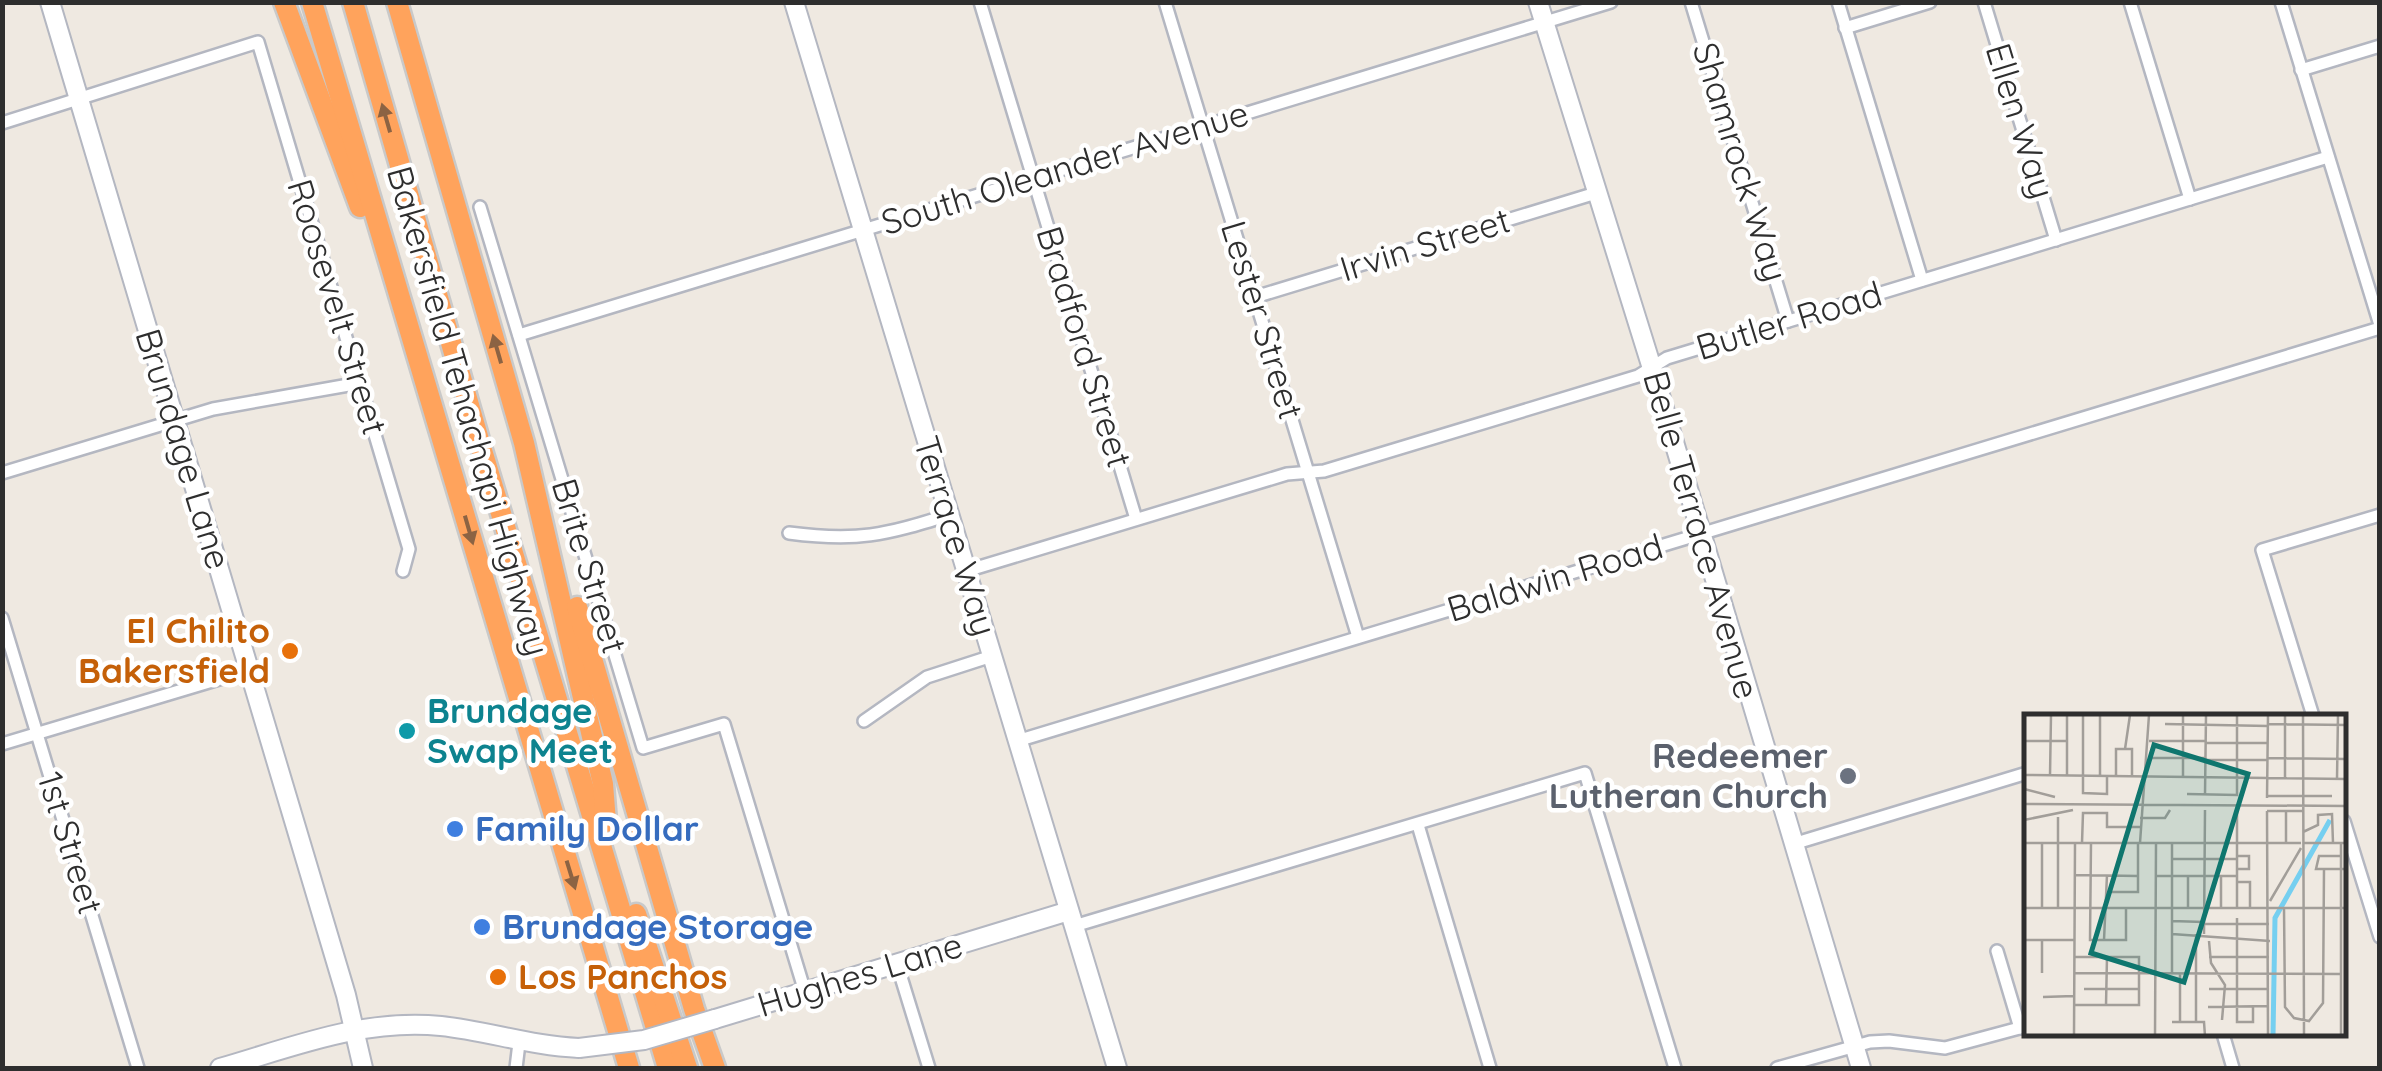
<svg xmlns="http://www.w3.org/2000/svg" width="2382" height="1071" viewBox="0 0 2382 1071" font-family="Quicksand,sans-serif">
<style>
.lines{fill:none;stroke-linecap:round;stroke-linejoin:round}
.street-casing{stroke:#b4b7c1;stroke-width:16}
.secondary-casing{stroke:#b4b7c1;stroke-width:22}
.highway-casing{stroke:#c9c9c9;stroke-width:25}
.street{stroke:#fff;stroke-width:11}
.secondary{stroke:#fff;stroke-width:18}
.highway{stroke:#ffa35c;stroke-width:20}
.secondary-bridge-casing{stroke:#b4b7c1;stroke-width:22;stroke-linecap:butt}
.secondary-bridge{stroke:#fff;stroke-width:18}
.oneway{fill:#8c6343}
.food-dot{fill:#e8710a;stroke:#fff;stroke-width:4}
.culture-dot{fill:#0f9aa8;stroke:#fff;stroke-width:4}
.worship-dot{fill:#6b7280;stroke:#fff;stroke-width:4}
.shop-dot{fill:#3f7fe0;stroke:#fff;stroke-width:4}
.labels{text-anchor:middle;stroke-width:9;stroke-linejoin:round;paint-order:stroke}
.street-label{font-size:35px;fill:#2e2e2e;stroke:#fff}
.food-label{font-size:35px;font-weight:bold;fill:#c56008;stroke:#fff;text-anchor:end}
.culture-label{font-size:35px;font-weight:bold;fill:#0d838f;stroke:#fff;text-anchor:start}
.worship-label{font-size:35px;font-weight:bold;fill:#5b616d;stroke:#fff;text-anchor:end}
.shop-label{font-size:35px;font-weight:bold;fill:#366cbe;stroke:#fff;text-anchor:start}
.inset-river{fill:none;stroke:#75cff0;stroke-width:5}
.inset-road{fill:none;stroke:#a29e99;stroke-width:2.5}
.view{fill:#0f766e;fill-opacity:0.15;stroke:#0f766e;stroke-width:5}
.inset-edge{fill:none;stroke:#2e2e2e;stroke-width:5}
</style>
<rect width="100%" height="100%" fill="#efe9e1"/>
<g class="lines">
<!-- street casing -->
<g class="street-casing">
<g id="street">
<polyline points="980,2 1136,519"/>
<polyline points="1165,2 1358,637"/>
<polyline points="1691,2 1788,321"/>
<polyline points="1838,2 1922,280"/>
<polyline points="1984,2 2056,240"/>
<polyline points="2130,2 2190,199"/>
<polyline points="2281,2 2380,325"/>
<polyline points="1845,28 1930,2"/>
<polyline points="2301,70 2380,46"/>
<polyline points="2,123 258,42 409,549 403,571"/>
<polyline points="480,207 643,748 724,724 805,992"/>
<polyline points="1255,297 1596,193"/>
<polyline points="519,335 1611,2"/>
<polyline points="2,473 213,409 360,383"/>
<path d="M789,533C858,542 884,535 949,515"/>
<polyline points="966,571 1287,474 1324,471 1638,376 1667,358 2328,157"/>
<polyline points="2,618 138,1068"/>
<polyline points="2313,716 2262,550 2380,515"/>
<polyline points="864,721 927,677 992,656"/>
<polyline points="1017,741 2380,328"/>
<polyline points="2,744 249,670"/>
<polyline points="2344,821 2380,937"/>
<polyline points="1418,825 1490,1068"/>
<polyline points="1793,844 2027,773"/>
<polyline points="1074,926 1585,773 1675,1068"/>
<polyline points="1997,951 2020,1028"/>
<polyline points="897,964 929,1068"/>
<polyline points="2223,1034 2233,1068"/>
<polyline points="516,1068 519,1043"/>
<polyline points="1777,1068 1870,1042 1889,1041 1945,1048 2027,1026"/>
</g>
</g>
<!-- secondary casing -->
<g class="secondary-casing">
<g id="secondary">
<polyline points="50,2 346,995 363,1068"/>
<polyline points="794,2 1117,1068"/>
<polyline points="1538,2 1651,365 1861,1068"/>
<polyline points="715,1019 1069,911"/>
<path d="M220,1068C293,1047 364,1018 441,1026C488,1031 531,1046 579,1048"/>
</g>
</g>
<!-- highway casing -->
<g class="highway-casing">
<g id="highway">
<polyline points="284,2 360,207"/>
<polyline points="312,2 629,1068"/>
<polyline points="353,2 481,447 668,1068"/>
<polyline points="397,2 524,443 603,784 606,822"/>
<polyline points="577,607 694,1009 715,1068"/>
<polyline points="636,914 687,1068"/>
</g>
</g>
<!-- street -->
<use href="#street" class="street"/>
<!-- secondary -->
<use href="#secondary" class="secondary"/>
<!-- highway -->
<use href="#highway" class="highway"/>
<!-- secondary-bridge casing -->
<g class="secondary-bridge-casing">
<polyline id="secondary-bridge" points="579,1048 644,1040 715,1019"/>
</g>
<!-- secondary-bridge -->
<use href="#secondary-bridge" class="secondary-bridge"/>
</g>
<!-- one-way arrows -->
<defs><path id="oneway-solid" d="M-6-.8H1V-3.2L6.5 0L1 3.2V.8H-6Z" transform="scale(2.5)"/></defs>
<g class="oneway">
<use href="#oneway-solid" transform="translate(386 118) rotate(-106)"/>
<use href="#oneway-solid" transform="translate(497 349) rotate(-106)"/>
<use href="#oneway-solid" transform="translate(469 530) rotate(74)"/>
<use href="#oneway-solid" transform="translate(571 875) rotate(73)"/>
</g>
<!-- markers -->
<g class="food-dot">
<circle cx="290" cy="651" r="10"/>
<circle cx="498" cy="977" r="10"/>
</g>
<circle class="culture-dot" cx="407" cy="731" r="10"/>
<circle class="worship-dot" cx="1848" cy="776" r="10"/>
<g class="shop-dot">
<circle cx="455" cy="829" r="10"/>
<circle cx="482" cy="927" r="10"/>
</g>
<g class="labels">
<!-- street labels -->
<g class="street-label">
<text transform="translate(2020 121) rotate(73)" y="12">Ellen Way</text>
<text transform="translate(1740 162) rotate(73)" y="12">Shamrock Way</text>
<text transform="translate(1065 168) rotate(-17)" y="12">South Oleander Avenue</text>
<text transform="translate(1425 245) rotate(-17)" y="12">Irvin Street</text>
<text transform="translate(337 307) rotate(73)" y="12">Roosevelt Street</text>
<text transform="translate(1262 320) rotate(73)" y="12">Lester Street</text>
<text transform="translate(1789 321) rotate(-17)" y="12">Butler Road</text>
<text transform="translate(1084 347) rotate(73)" y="12">Bradford Street</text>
<text transform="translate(468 411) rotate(74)" y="12">Bakersfield Tehachapi Highway</text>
<text transform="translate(183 449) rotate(73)" y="12">Brundage Lane</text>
<text transform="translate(1701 535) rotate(74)" y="12">Belle Terrace Avenue</text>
<text transform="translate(955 536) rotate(73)" y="12">Terrace Way</text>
<text transform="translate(589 566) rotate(73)" y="12">Brite Street</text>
<text transform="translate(1555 578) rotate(-17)" y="12">Baldwin Road</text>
<text transform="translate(70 843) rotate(73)" y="12">1st Street</text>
<text transform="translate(860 975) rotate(-17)" y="12">Hughes Lane</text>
</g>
<!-- food labels -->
<g class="food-label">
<text x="270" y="643">El Chilito<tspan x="270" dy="40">Bakersfield</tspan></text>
<text x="518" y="989" text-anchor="start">Los Panchos</text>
</g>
<!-- culture labels -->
<g class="culture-label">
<text x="427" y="723">Brundage<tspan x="427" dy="40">Swap Meet</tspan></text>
</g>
<!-- worship labels -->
<g class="worship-label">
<text x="1828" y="768">Redeemer<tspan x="1828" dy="40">Lutheran Church</tspan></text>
</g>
<!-- shop labels -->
<g class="shop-label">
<text x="475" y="841">Family Dollar</text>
<text x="502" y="939">Brundage Storage</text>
</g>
</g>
<!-- overview -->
<g transform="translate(2024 714)">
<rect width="322" height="322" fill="#efe9e1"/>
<path class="inset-river" d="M249,322L251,204L306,106"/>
<path class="inset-road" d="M59,1V79L83,80V62M76,1V62M279,1L280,322M141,10L244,12M244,10L323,11M0,27H43M125,27H182M182,29H244M101,35L106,1M125,44H182M244,44L323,45M182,46H244M0,61L323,65M26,62L27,1M43,62V1M92,62V35H108V62M159,63V1M261,64V1M313,65L314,1M0,75L31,83M163,80L213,81V1M181,81L182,1M243,82H308M243,84L244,1M0,90L323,92M243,97L244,322M243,97H279M262,98V129M116,104H141L146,96M0,106L49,96M279,118L294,111V101L308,100L309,129M0,129H277M58,129L59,99H83V113H116M67,129L66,226H102V194M116,129L125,1M279,129H323M317,142H295L292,155H323M148,145H213M213,155H225V142H213M50,161L114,162M132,162H213M213,168H226V194M83,178H114V129M246,187L277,134M0,194H323M18,194V129M34,194V103M164,194V162M197,194V162M213,194V97M260,194L261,293L270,304L285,307L299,289L300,155M213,204V308H229V292M148,207L180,208M180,210H245M148,220L246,227M180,220L181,96M0,226H50M80,226L83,161M185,227L187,249L201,271L198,306M185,243H245M18,259V226M50,259L317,260M148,259V129M60,275H115M185,275H245M19,283L50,282M50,291H115V243H50M82,291L83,243M184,293L245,292M148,308H180L181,322M156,308V259M172,308V220M50,322L51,129M131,322L132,129M317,322V129"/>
<path class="view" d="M130,31L224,60L160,268L67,239Z"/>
<rect width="322" height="322" class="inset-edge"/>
</g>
<!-- border -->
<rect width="2382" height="1071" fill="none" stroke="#2e2e2e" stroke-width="10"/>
</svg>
